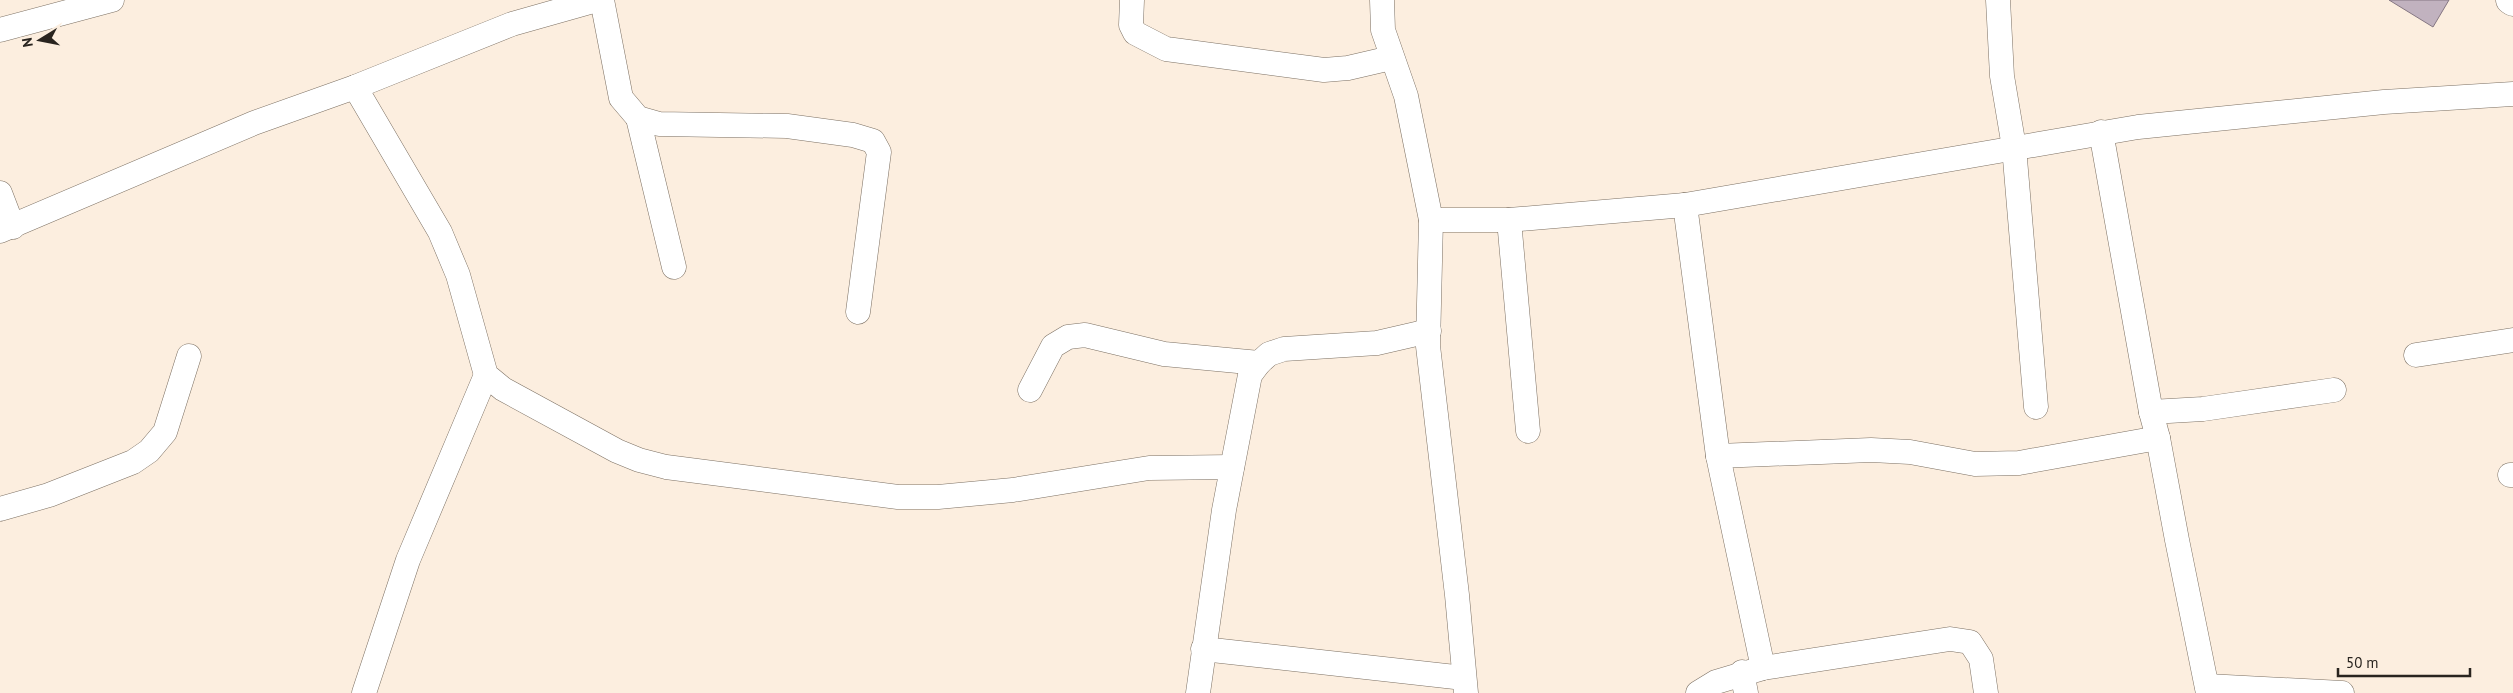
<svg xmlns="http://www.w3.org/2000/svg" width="2513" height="693" viewBox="0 0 2513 693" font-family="'PT Sans',sans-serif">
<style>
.building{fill:#c1b2bf;stroke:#857783}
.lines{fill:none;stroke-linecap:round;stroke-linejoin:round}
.minor-casing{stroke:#7c7063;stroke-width:25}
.highway-casing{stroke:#7c7063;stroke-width:29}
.minor{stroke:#fff;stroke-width:24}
.highway{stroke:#fff;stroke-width:28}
</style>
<rect width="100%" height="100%" fill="#fceedf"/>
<!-- building -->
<polygon class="building" points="2389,0 2449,0 2433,27"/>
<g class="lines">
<!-- minor casing -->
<g class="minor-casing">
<g id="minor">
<polyline points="602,0 621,98 638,118 659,124 787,126 853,135 873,141 879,152 858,312"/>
<polyline points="1132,0 1131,25 1135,33 1166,49 1324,70 1348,68 1391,58"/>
<polyline points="1382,0 1383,30 1406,96 1431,220 1428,346 1457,595 1466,693"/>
<polyline points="1998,0 2002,76 2014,147 2036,407"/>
<polyline points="0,30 112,0"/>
<polyline points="355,87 440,232 458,275 486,375 503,389 617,451 639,460 666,467 898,497 938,497 1013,490 1149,468 1232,467"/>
<polyline points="638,118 674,267"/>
<polyline points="2101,132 2151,412 2158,438 2177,540 2208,693"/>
<polyline points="0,193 13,227"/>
<polyline points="1685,205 1718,456 1763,668"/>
<polyline points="1431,220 1509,220 1685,205 2138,127 2384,102 2513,94"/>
<polyline points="1509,220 1528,431"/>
<polyline points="0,231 254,123 355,87 512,24 597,0"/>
<polyline points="2416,355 2513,340"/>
<polyline points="1030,390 1053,346 1068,337 1085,335 1164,354 1259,363"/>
<polyline points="2151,412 2203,409 2334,390"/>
<polyline points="1718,456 1871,450 1910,452 1975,464 2019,463 2158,438"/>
<polyline points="2510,475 2513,475"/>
<polyline points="0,509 49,495 133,462 149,451 165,432 189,356"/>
<polyline points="1203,649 1464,678"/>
<polyline points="1742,672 1746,693"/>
<polyline points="2207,686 2342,693"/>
<polyline points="364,693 408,560 486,375"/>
<polyline points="1198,693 1224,510 1250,375 1259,363 1269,354 1284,349 1377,343 1429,331"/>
<polyline points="1698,693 1716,682 1763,668 1950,639 1970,642 1981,659 1986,693"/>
</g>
</g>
<!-- highway casing -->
<g class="highway-casing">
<polyline id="highway" points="2510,0 2513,2"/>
</g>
<!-- minor -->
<use href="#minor" class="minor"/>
<!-- highway -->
<use href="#highway" class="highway"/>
</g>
<!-- north arrow -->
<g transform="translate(40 40) rotate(260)" stroke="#fceedf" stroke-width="4" paint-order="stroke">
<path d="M0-4L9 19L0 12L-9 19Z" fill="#29241f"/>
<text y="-8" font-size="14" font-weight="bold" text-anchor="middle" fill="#29241f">N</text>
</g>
<!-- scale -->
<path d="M2338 668v8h132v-8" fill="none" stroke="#29241f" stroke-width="2.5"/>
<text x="2346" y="668" font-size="15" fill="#29241f" stroke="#fceedf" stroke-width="4" paint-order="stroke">50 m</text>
</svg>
